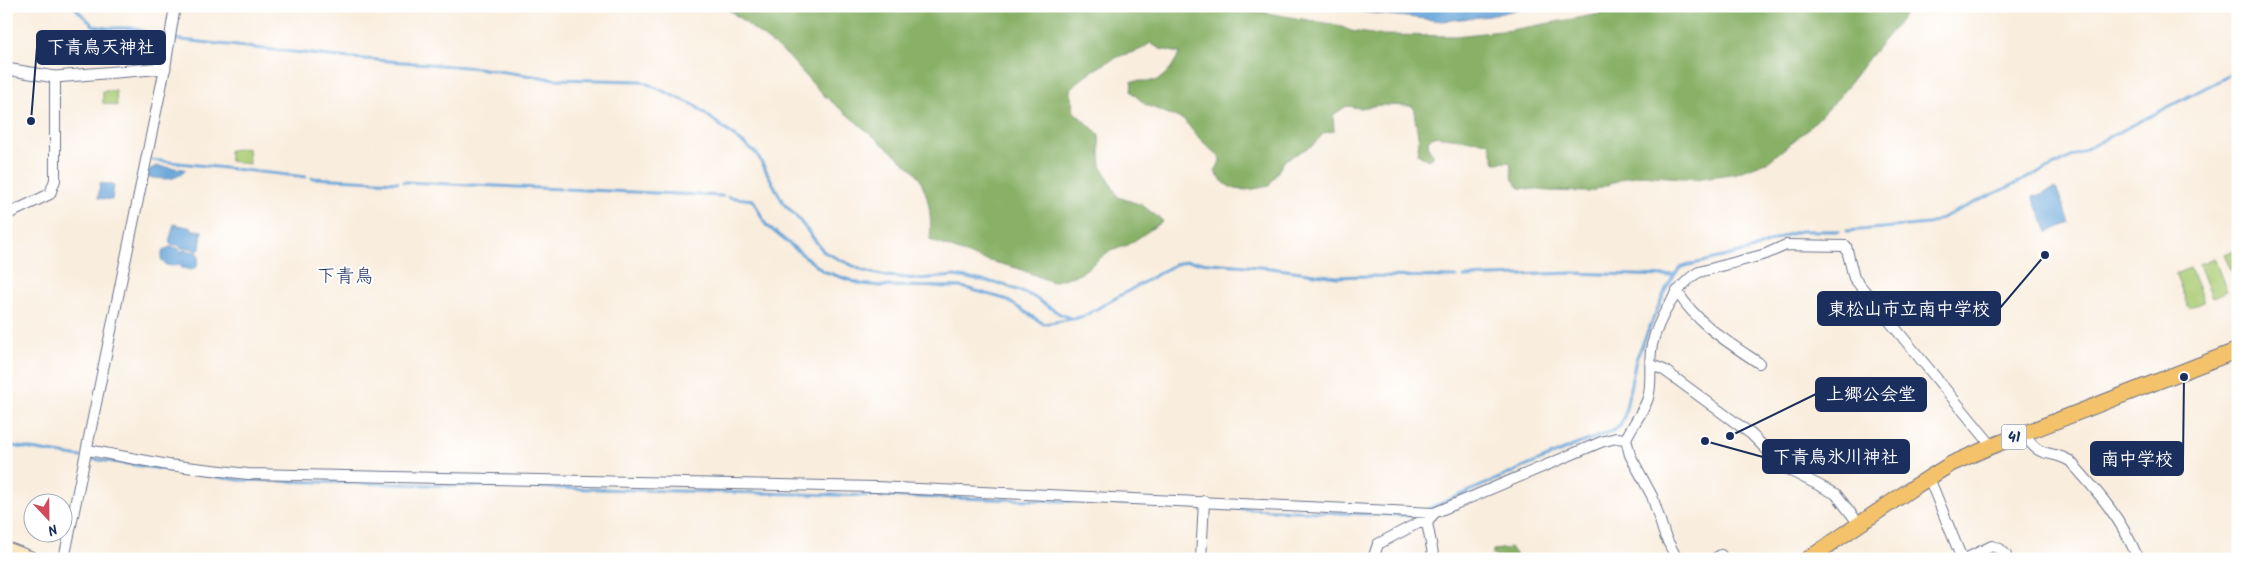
<svg xmlns="http://www.w3.org/2000/svg" width="2244" height="565" viewBox="0 0 2244 565" font-family="Kalam,'Klee One',sans-serif">
<style>
.green{fill:#abcc75;stroke:#637e6a}
.forest{fill:#88b066;stroke:#527062}
.water{fill:#66a4d8;stroke:#406a9b}
.lines{fill:none;stroke-linecap:round;stroke-linejoin:round}
.stream{stroke:#66a4d8;stroke-width:3}
.minor-casing{stroke:#69728a;stroke-width:12}
.tertiary-casing{stroke:#69728a;stroke-width:13}
.secondary-casing{stroke:#69728a;stroke-width:16}
.primary-casing{stroke:#69728a;stroke-width:17}
.minor{stroke:#fff;stroke-width:10}
.tertiary{stroke:#fff;stroke-width:11}
.secondary{stroke:#fbe7c3;stroke-width:14}
.primary{stroke:#f4c26a;stroke-width:15}
.labels{text-anchor:middle;stroke-width:4;stroke-linejoin:round;paint-order:stroke}
.shield{fill:#fff;stroke:#5f6d8e;stroke-width:1}
.shield-label{font-size:15px;font-weight:bold;fill:#1b2f5e}
.quarter-label{font-size:19px;fill:#1b2f5e;stroke:#fff}
.leader{fill:none;stroke:#1b2f5e;stroke-width:2}
.callout-dot{fill:#1b2f5e;stroke:#fff;stroke-width:2}
.callout{fill:#1b2f5e;stroke:#1b2f5e;stroke-width:2}
.callout-label{font-size:18px;text-anchor:middle;font-weight:bold;fill:#fff}
</style>
<rect width="100%" height="100%" fill="#fff"/>
<filter id="ink" filterUnits="userSpaceOnUse"><feTurbulence type="fractalNoise" baseFrequency=".02" numOctaves="2"/><feDisplacementMap in="SourceGraphic" scale="10" xChannelSelector="R" yChannelSelector="G"/><feConvolveMatrix kernelMatrix="1 2 1 2 8 2 1 2 1" color-interpolation-filters="sRGB"/></filter>
<filter id="wash" filterUnits="userSpaceOnUse"><feTurbulence type="fractalNoise" baseFrequency=".0096" numOctaves="4" result="noise"/><feDisplacementMap in="SourceGraphic" scale="20" xChannelSelector="R" yChannelSelector="G"/><feGaussianBlur stdDeviation="1.12" result="paint"/><feColorMatrix in="noise" values="0 0 0 0 0 0 0 0 0 0 0 0 0 0 0 0 0 1.4 0 .05"/><feComposite in="paint" operator="in"/></filter>
<g filter="url(#wash)">
<rect width="100%" height="100%" fill="#f9eddd"/>
<!-- green -->
<g class="green">
<polygon points="103,91 116,91 117,106 103,103"/>
<polygon points="248,148 249,164 230,161 229,150"/>
<polygon points="2238,249 2238,286 2224,254"/>
<polygon points="2214,258 2227,291 2212,298 2199,264"/>
<polygon points="2190,268 2204,302 2189,308 2175,274"/>
</g>
<!-- forest -->
<g class="forest">
<path d="M724,6H1225L1337,25L1351,31L1379,35L1455,36L1511,30L1611,12L1627,6H1912L1868,59L1839,97L1808,129L1769,161L1737,173L1696,179L1641,175L1625,178L1589,192L1549,191L1520,188L1513,180L1510,162L1495,163L1489,142L1433,136L1428,141L1429,149L1433,153L1432,157L1428,160L1417,154L1419,141L1413,106L1381,105L1360,108L1347,106L1333,115L1334,131L1324,133L1313,145L1285,160L1269,186C1245,191 1230,195 1215,172L1221,159L1197,136L1184,120L1146,105L1131,92L1132,81H1157L1169,71L1180,53L1160,49L1150,43C1137,54 1132,51 1118,57C1100,65 1084,76 1070,89L1074,112L1099,134L1101,166L1118,197L1142,205L1163,221L1128,245L1108,252L1080,274L1052,282L1017,268L978,258L930,240C932,214 929,193 915,171L820,92L788,56Z"/>
<polygon points="1510,548 1520,559 1498,559 1493,555 1493,550"/>
</g>
<!-- water -->
<g class="water">
<polygon points="1312,6 1531,6 1490,16 1442,21"/>
<path d="M156,166L183,169L186,170C175,182 162,179 147,177L149,170Z"/>
<polygon points="100,183 114,185 112,200 98,198"/>
<polygon points="2056,188 2070,223 2048,232 2033,197"/>
<polygon points="174,224 192,228 193,230 202,231 200,249 198,251 190,248 181,248 179,245 171,245 169,242"/>
<polygon points="170,247 178,248 181,251 185,250 196,252 199,256 197,266 192,270 182,268 179,264 174,266 166,265 161,259 163,250"/>
</g>
<g class="lines">
<!-- stream -->
<g class="stream">
<polyline points="73,6 94,26 107,28 134,28 155,36 173,39 339,57 477,68 554,79 641,81 694,105 757,154 784,204 796,216 824,252 864,271 886,276 918,279 955,276 1002,284 1032,296 1060,314 1073,319 1084,316 1174,265 1187,261 1271,268 1337,277 1361,276 1456,277"/>
<polyline points="152,160 306,177"/>
<polyline points="312,178 398,182"/>
<polyline points="403,182 561,189"/>
<polyline points="565,189 723,196"/>
<polyline points="728,197 753,200 766,225 823,271 861,284 881,286 962,287 1005,299 1044,324 1072,319"/>
<polyline points="1847,231 1929,224 2053,166 2238,71"/>
<polyline points="1464,277 1571,273 1667,276 1675,274 1681,267 1751,250 1784,236 1800,231 1839,231"/>
<polyline points="6,445 81,457"/>
<polyline points="93,459 239,480 1036,500 1413,516"/>
<polyline points="1428,509 1573,446 1613,431 1620,426 1624,418 1636,359 1666,289 1675,274"/>
</g>
</g>
</g>
<g filter="url(#ink)">
<g class="lines">
<!-- minor casing -->
<g class="minor-casing">
<g id="minor">
<polyline points="6,215 50,194 55,180 55,77"/>
<path d="M1677,291C1696,323 1729,343 1759,363"/>
<polyline points="1652,365 1664,370 1751,434 1785,468 1836,494 1859,524"/>
<path d="M2024,433C2040,461 2048,448 2070,461C2097,491 2123,520 2138,559"/>
<polyline points="88,450 168,465 248,474 876,487 1434,513 1601,442 1616,438 1626,439"/>
<polyline points="1929,478 1962,559"/>
<polyline points="1427,523 1434,559"/>
<polyline points="64,559 165,68 175,6"/>
<polyline points="1201,559 1204,501"/>
<polyline points="1373,559 1378,544 1418,523 1427,523 1434,513"/>
<path d="M1677,559L1665,536L1652,496L1630,455L1626,439C1632,425 1643,413 1648,398C1653,380 1648,361 1652,345C1657,322 1678,283 1699,272L1766,254L1786,245L1846,246L1854,278L1992,446"/>
<polyline points="1714,559 1721,555"/>
<polyline points="1965,559 1992,546 2000,549 2006,555"/>
</g>
</g>
<!-- tertiary casing -->
<g class="tertiary-casing">
<polyline id="tertiary" points="6,69 55,77 165,68"/>
</g>
<!-- secondary casing -->
<g class="secondary-casing">
<polyline id="secondary" points="6,549 32,559"/>
</g>
<!-- primary casing -->
<g class="primary-casing">
<polyline id="primary" points="1808,559 1911,489 1951,464 1992,446 2238,350"/>
</g>
<!-- minor -->
<use href="#minor" class="minor"/>
<!-- tertiary -->
<use href="#tertiary" class="tertiary"/>
<!-- secondary -->
<use href="#secondary" class="secondary"/>
<!-- primary -->
<use href="#primary" class="primary"/>
</g>
</g>
<g class="labels">
<!-- shield labels -->
<rect class="shield" x="2001.5" y="424.5" width="25" height="25" rx="4"/>
<g class="shield-label">
<text x="2014" y="442">41</text>
</g>
<!-- quarter labels -->
<g class="quarter-label">
<text x="345" y="282">下青鳥</text>
</g>
</g>
<!-- callouts -->
<path class="leader" d="M31 121L37 47M2045 255L2000 308M1730 436L1816 394M1705 441L1763 457M2184 377L2183 459"/>
<g class="callout-dot">
<circle cx="31" cy="121" r="5"/>
<circle cx="2045" cy="255" r="5"/>
<circle cx="1730" cy="436" r="5"/>
<circle cx="1705" cy="441" r="5"/>
<circle cx="2184" cy="377" r="5"/>
</g>
<g class="callout">
<rect x="37" y="31" width="128" height="33" rx="5"/>
<rect x="1818" y="292" width="182" height="33" rx="5"/>
<rect x="1816" y="378" width="110" height="33" rx="5"/>
<rect x="1763" y="440" width="146" height="33" rx="5"/>
<rect x="2091" y="442" width="92" height="33" rx="5"/>
</g>
<g class="callout-label">
<text x="101" y="53">下青鳥天神社</text>
<text x="1909" y="315">東松山市立南中学校</text>
<text x="1871" y="400">上郷公会堂</text>
<text x="1836" y="463">下青鳥氷川神社</text>
<text x="2137" y="465">南中学校</text>
</g>
<!-- margin -->
<rect width="2244" height="565" fill="none" stroke="#fff" stroke-width="25"/>
<!-- north arrow -->
<g transform="translate(48 518) rotate(158)"><circle r="24" fill="#ffffff" stroke="#a4acbf"/>
<path d="M0-4L9 19L0 12L-9 19Z" fill="#d1495b"/>
<text y="-8" font-size="14" font-weight="bold" text-anchor="middle" fill="#1b2f5e">N</text>
</g>
</svg>
